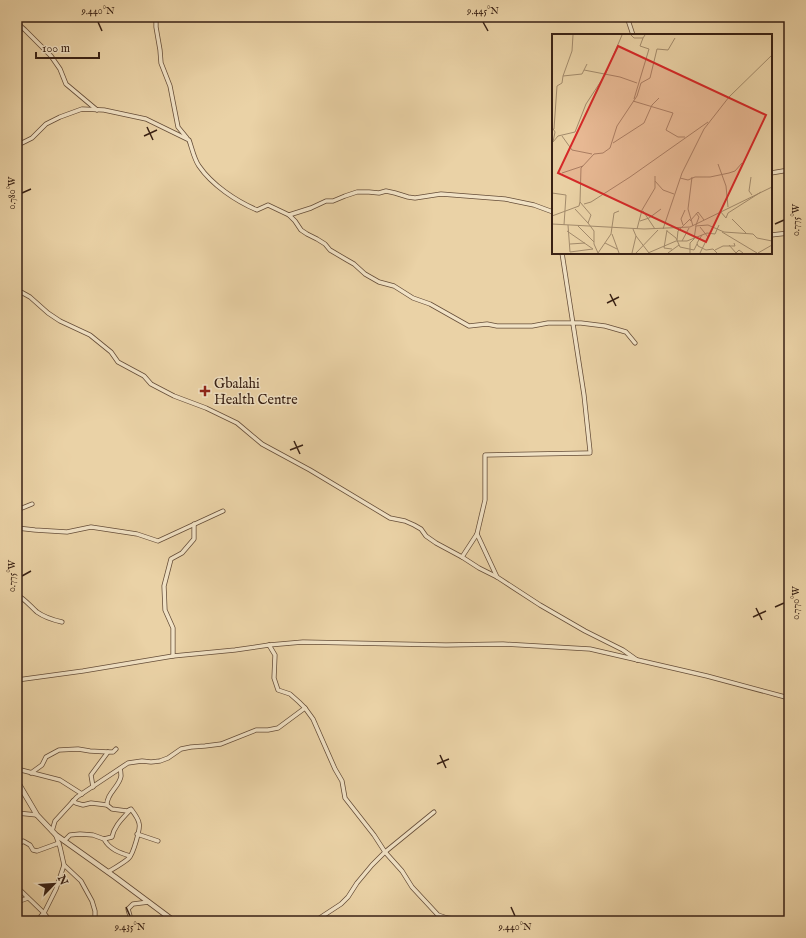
<svg xmlns="http://www.w3.org/2000/svg" width="806" height="938" viewBox="0 0 806 938" font-family="'IM FELL English',serif">
<style>
.lines{fill:none;stroke-linecap:round;stroke-linejoin:round}
.minor-casing{stroke:#654d38;stroke-width:5}
.tertiary-casing{stroke:#654d38;stroke-width:6}
.minor{stroke:#f1e2c5;stroke-width:3.5}
.tertiary{stroke:#f1e2c5;stroke-width:4.5}
.ticks{fill:none;stroke:#392114;stroke-width:1.5}
.poi-dot{fill:#8f2418;stroke:#f1e2c5;stroke-width:1.5}
.labels{text-anchor:middle;stroke-width:3;stroke-linejoin:round;paint-order:stroke}
.poi-label{font-size:14px;fill:#392114;stroke:#f1e2c5;text-anchor:start}
.inset-road{fill:none;stroke:#a38b6c;stroke-width:1}
.view{fill:#d62828;fill-opacity:0.15;stroke:#d62828;stroke-width:2}
.inset-edge{fill:none;stroke:#392114;stroke-width:2}
.neatline{fill:none;stroke:#392114;stroke-width:1.5}
.ticks-label{font-size:10px;text-anchor:middle;fill:#392114}
</style>
<rect width="100%" height="100%" fill="#ead2a6"/>
<filter id="stains"><feTurbulence type="fractalNoise" baseFrequency=".005" numOctaves="4"/><feColorMatrix values="0 0 0 0 .2 0 0 0 0 .09 0 0 0 0 .02 0 0 0 .5 -.17"/></filter>
<radialGradient id="worn" r=".72"><stop offset=".6" stop-color="#630" stop-opacity="0"/><stop offset="1" stop-color="#630" stop-opacity=".3"/></radialGradient>
<g class="lines">
<!-- minor casing -->
<g class="minor-casing">
<g id="minor">
<polyline points="156,17 156,27 160,50 161,63 170,86 178,127 187,138"/>
<polyline points="627,17 633,35"/>
<polyline points="17,23 25,30 51,56 60,69 66,84 97,110"/>
<path d="M17,144L22,143L32,138L46,124L60,117L82,109L104,110L146,119L189,140C192,148 194,159 199,166C212,185 236,201 257,210L268,205L289,215L311,208L326,201H333L345,196L357,192H369L379,193L386,191L395,193L408,197L415,198L441,194L505,199L534,205L553,212"/>
<polyline points="771,173 789,170"/>
<polyline points="289,215 295,221 301,230 307,234 317,239 325,244 330,250 347,260 354,264 365,274 379,282 394,286 413,298 430,304 469,326 487,324 497,326 532,326 548,323 581,323 605,326 626,332 635,343"/>
<polyline points="771,235 789,233"/>
<polyline points="562,253 584,395 590,451"/>
<polyline points="17,291 21,292 30,297 48,313 60,321 90,335 111,352 118,362 144,376 151,384 174,396 206,408 237,423 262,444 310,470 390,518 405,521 414,525 421,529 426,536 436,543 462,557 479,568 497,577 540,605 585,631 623,650 637,660"/>
<polyline points="17,510 32,504"/>
<polyline points="17,528 35,530 67,532 91,527 137,534 158,541 223,511"/>
<polyline points="462,557 477,534"/>
<polyline points="497,577 477,534 485,500 485,455 590,453"/>
<path d="M17,595C25,599 30,606 37,612C44,617 53,620 62,622"/>
<polyline points="269,645 275,655 274,678 278,690 290,694 299,702 305,708 313,719 335,769 342,781 345,798 374,835 385,852 402,871 412,887 438,915 447,918 470,921"/>
<polyline points="173,656 173,628 165,610 164,586 171,559 182,553 194,539 194,524"/>
<polyline points="17,680 83,671 173,656 235,650 269,645 303,642 446,645 503,644 590,649 707,676 789,698"/>
<polyline points="17,769 60,780 82,794"/>
<polyline points="31,773 42,765 46,757 59,750 78,749 90,751 108,752 113,752 116,749"/>
<polyline points="93,787 91,775 108,752"/>
<path d="M73,801L76,803L83,805L91,803L107,805L112,809L127,811L131,809C134,813 138,818 139,823C141,828 133,854 129,858C125,862 113,869 108,872"/>
<path d="M107,805C106,794 120,786 121,776C121,773 121,771 120,769"/>
<polyline points="17,813 37,815"/>
<polyline points="52,831 55,821 77,797 128,763 142,761 151,762 160,761 168,758 181,749 191,747 205,746 221,744 256,730 268,730 278,728 305,708"/>
<polyline points="137,834 158,841"/>
<polyline points="56,836 60,847 64,865 81,881 92,901 95,911 95,921"/>
<path d="M104,839C109,849 120,853 130,856"/>
<path d="M64,841L70,835L80,834L93,835L104,839L112,837C114,826 123,818 130,810"/>
<polyline points="17,846 23,841 30,845 33,850 37,851 59,843"/>
<polyline points="17,887 44,913 50,921"/>
<polyline points="17,902 28,898"/>
<polyline points="40,921 41,916 44,913 56,889 64,865"/>
<polyline points="127,921 130,916 128,909 133,904 149,902"/>
<polyline points="315,921 341,904 348,897 357,883 372,865 385,852 434,812"/>
</g>
</g>
<!-- tertiary casing -->
<g class="tertiary-casing">
<polyline id="tertiary" points="17,781 37,815 56,835 115,877 174,921"/>
</g>
<!-- minor -->
<use href="#minor" class="minor"/>
<!-- tertiary -->
<use href="#tertiary" class="tertiary"/>
</g>
<!-- ticks -->
<path class="ticks" d="M98,22L102,31M483,22L488,31M147,127L153,140M144,136L157,130M22,193L31,189M775,224L784,220M610,294L616,306M607,303L619,297M294,441L300,454M290,450L303,445M22,576L31,571M775,607L784,603M756,608L762,620M753,617L766,611M440,755L446,768M437,764L449,759M126,907L130,916M511,907L515,916"/>
<!-- markers -->
<path class="poi-dot" d="M203 385h4v4h4v4h-4v4h-4v-4h-4v-4h4z"/>
<g class="labels">
<!-- poi labels -->
<g class="poi-label">
<text x="214" y="388">Gbalahi<tspan x="214" dy="16">Health Centre</tspan></text>
</g>
</g>
<!-- overview -->
<g transform="translate(552 34)">
<rect width="220" height="220" fill="#ead2a6"/>
<path class="inset-road" d="M79,1L82,4H91L93,1M32,36L68,43L85,49M11,42L20,17L21,1M82,65L97,15L88,12L91,4M81,67L121,79M121,79L114,96L126,103H133M0,93L3,98L1,108L6,102L23,98L34,70L53,41L70,1M2,95L5,52L10,49L11,42L30,40L35,30M10,102L20,116L40,120M61,109L92,89L100,71L107,64M166,130L174,152L176,173M10,139L31,132M140,143L136,175L141,192M199,143L197,157L200,161M128,144L136,146L143,143H158L177,139L183,137L190,129M103,147L111,156L122,160M0,159L14,161L12,191M32,170L39,168L78,143L156,88M23,175L36,189M91,177L103,195M168,177L174,184L176,179L209,158M0,182L27,172L28,168M180,185L194,199M88,187L97,184L109,175M138,187L146,178L152,186M0,190L92,195L138,193L220,153M16,191L18,218L41,215M131,191L129,185L133,176M144,191L147,183L144,179M26,192L42,208M143,192L156,191L172,198L201,200L205,204L220,207M148,193L156,203L148,219M85,195L90,176L103,154V142M111,195L130,139L152,95L177,63L220,21M115,196L112,214L120,215M15,197L41,215M115,197L124,204L128,213L142,216L145,210M170,198L205,219M60,200L67,219M150,201L145,209L146,212L154,216L161,215L165,219M84,202L97,219M125,206L126,197L138,185M130,207L137,194M53,209L65,215M18,210L33,209M177,211L184,219L187,216L191,219M163,216L171,212H183L182,209M46,219L42,210V197L36,189L39,181L28,168L29,134L42,120L51,119L58,114L65,92L85,62L89,49L98,44L105,15L116,16L123,4M46,219L59,200L62,179L67,177M80,219L84,202L81,195M84,219L106,196M96,219L124,207H135L155,199L163,200L167,191M116,219L127,211M138,219V209L142,205L144,192M206,219L220,211"/>
<path class="view" d="M66,12L214,81L154,208L6,139Z"/>
<rect width="220" height="220" class="inset-edge"/>
</g>
<!-- margin -->
<rect width="806" height="938" fill="none" stroke="#ead2a6" stroke-width="44"/>
<!-- north arrow -->
<g transform="translate(54 884) rotate(65)" stroke="#f1e2c5" stroke-width="3" paint-order="stroke">
<path d="M0-3L7 15L0 10L-7 15Z" fill="#392114"/>
<text y="-6" font-size="11" font-weight="bold" text-anchor="middle" fill="#392114">N</text>
</g>
<!-- scale -->
<path d="M36 52v6h63v-6" fill="none" stroke="#392114" stroke-width="2"/>
<text x="42" y="52" font-size="12" fill="#392114" stroke="#f1e2c5" stroke-width="3" paint-order="stroke">100 m</text>
<rect x="22" y="22" width="762" height="894" class="neatline"/>
<g class="ticks-label">
<text x="98" y="14">9.440°N</text>
<text x="483" y="14">9.445°N</text>
<text transform="translate(11 193) rotate(-90)" y="4">0.780°W</text>
<text transform="translate(795 220) rotate(-90)" y="4">0.775°W</text>
<text transform="translate(11 576) rotate(-90)" y="4">0.775°W</text>
<text transform="translate(795 603) rotate(-90)" y="4">0.770°W</text>
<text x="130" y="930">9.435°N</text>
<text x="515" y="930">9.440°N</text>
</g>
<rect width="100%" height="100%" filter="url(#stains)"/>
<rect width="100%" height="100%" fill="url(#worn)"/>
</svg>
